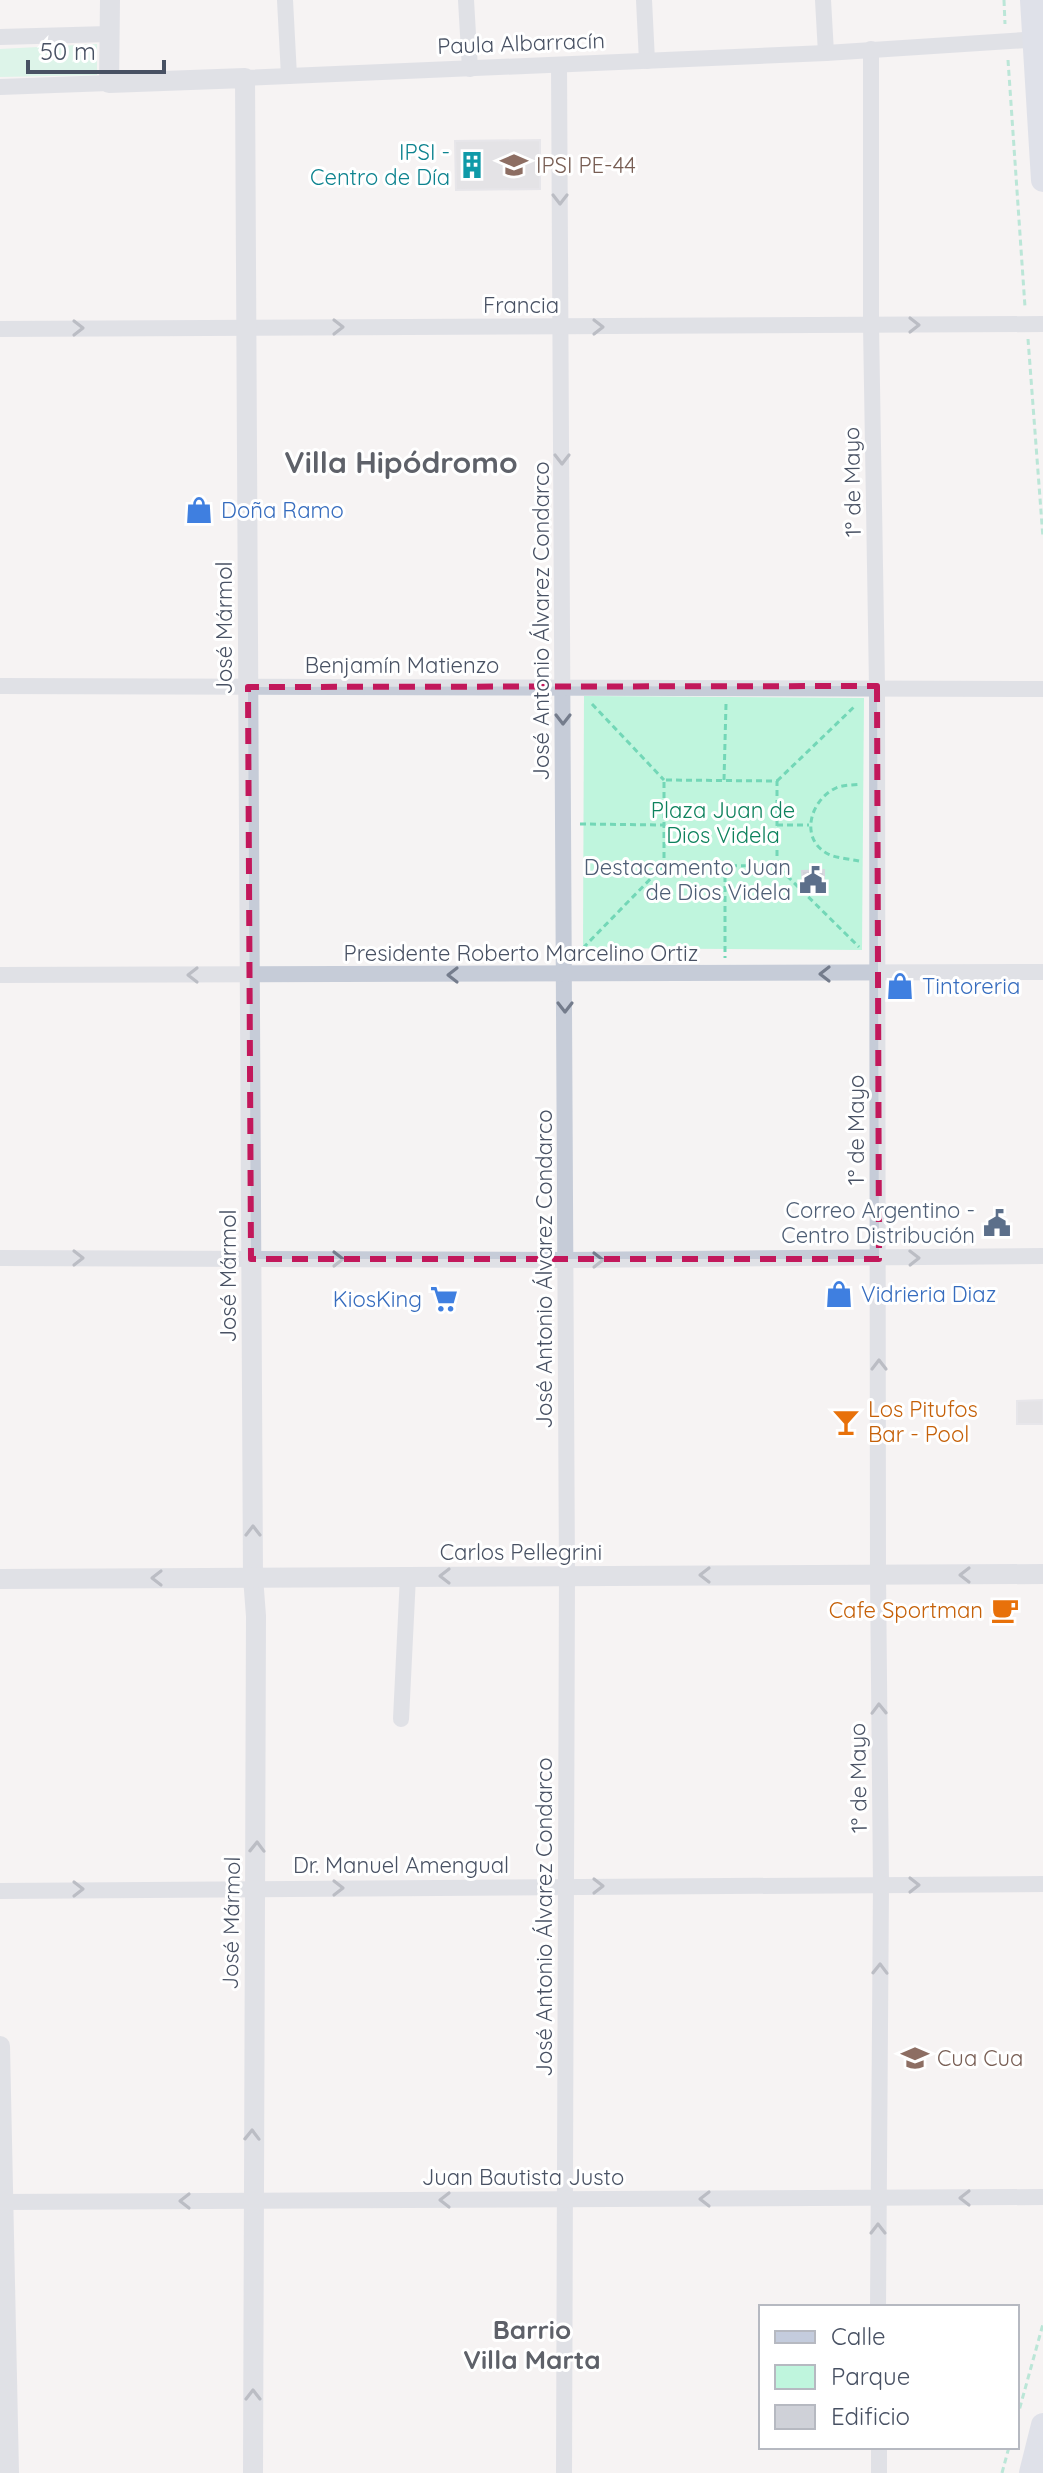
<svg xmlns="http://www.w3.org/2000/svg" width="1043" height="2473" viewBox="0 0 1043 2473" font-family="Quicksand,sans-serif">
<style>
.green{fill:#bff5dd}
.building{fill:#cfd1d8;stroke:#d6d7df;stroke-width:2}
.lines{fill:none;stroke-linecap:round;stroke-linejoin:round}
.path{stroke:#73d7b7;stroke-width:3;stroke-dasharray:6 4;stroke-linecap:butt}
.minor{stroke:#c6ccd8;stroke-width:16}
.tertiary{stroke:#c6ccd8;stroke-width:20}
.secondary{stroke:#c4ccdd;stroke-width:24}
.oneway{stroke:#747c8c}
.marked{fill:none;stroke:#c2185b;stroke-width:6;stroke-dasharray:16 10;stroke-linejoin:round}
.labels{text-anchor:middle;stroke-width:6;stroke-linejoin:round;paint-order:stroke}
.street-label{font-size:22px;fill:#485163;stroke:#fff}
.culture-label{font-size:22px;fill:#0d838f;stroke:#fff;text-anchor:end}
.education-label{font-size:22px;fill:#785e54;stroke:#fff;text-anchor:start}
.shop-label{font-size:22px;fill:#366cbe;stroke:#fff;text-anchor:start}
.park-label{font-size:22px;fill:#0e825d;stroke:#fff}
.service-label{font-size:22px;fill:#4e5e75;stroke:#fff;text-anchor:end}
.food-label{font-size:22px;fill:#c56008;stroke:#fff;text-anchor:start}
.quarter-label{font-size:26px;font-weight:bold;fill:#5e6169;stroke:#fff}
.district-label{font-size:30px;font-weight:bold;fill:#5e6169;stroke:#fff}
</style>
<rect width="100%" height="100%" fill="#f5f3f3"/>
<!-- green -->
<g class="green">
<polygon points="97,44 97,75 0,77 0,49"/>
<polygon points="584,696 864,698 862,950 583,948"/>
</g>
<!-- building -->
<g class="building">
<polygon points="540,140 540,189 456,190 455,141"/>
<polygon points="824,870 824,889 803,890 802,871"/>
<polygon points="1043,1400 1043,1424 1017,1424 1017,1401"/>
</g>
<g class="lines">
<!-- path -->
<g class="path">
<polyline points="1004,0 1005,24"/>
<polyline points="1008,60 1025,307"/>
<polyline points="1028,339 1043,538"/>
<polyline points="592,704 664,780"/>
<polyline points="724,780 726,704"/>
<polyline points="777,781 855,706"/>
<polyline points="580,824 664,825"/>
<polyline points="777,825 809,825"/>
<path d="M859,861C849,859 836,858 828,854C799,839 810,800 836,788C842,785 853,785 861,784"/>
<polyline points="725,866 725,958"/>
<polyline points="777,866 777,781 664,780 664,865 777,866 859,947"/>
<polyline points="583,948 664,865"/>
<polyline points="1017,2418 1043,2324"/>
<polyline points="1002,2473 1009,2447"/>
</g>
<!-- minor -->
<g class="minor">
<polyline points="285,0 289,76"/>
<polyline points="466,0 470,69"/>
<polyline points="644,0 647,61"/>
<polyline points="823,0 826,53"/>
<polyline points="0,37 109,34"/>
<polyline points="871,49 871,325 877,686 878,1575 881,1885 878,2307"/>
<polyline points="559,65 567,1576 564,2473"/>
<polyline points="245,78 826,53 1041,39"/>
<polyline points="0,87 109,83"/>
<polyline points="0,329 1043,324"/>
<polyline points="0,686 1043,689"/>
<polyline points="0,975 1043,972"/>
<polyline points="0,1258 566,1260 1043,1256"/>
<polyline points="401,1719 408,1576"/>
<polyline points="0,1891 1043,1884"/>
<polyline points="3,2202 1043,2197"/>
<polyline points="879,2447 879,2473"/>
</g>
<!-- tertiary -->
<g class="tertiary">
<path d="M110,0L109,83L245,78L253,1577L256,1616C257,1902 252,2187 253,2473"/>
<polyline points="0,1579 1043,1574"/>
<polyline points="0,2046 9,2473"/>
</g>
<!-- secondary -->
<g class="secondary">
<polyline points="1032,0 1043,180"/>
<polyline points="1031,2473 1043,2425"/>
</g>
</g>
<!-- one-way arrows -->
<defs><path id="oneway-chevron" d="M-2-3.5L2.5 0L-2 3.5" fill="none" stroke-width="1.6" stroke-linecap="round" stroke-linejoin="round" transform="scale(2)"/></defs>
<g class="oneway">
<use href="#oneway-chevron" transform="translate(560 199) rotate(90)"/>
<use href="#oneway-chevron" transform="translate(914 325)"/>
<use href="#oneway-chevron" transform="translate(338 327)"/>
<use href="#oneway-chevron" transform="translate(598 327)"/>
<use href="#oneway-chevron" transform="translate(78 328)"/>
<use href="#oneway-chevron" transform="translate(562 459) rotate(90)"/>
<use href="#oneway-chevron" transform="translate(563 719) rotate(90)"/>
<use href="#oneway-chevron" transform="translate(825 974) rotate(180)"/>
<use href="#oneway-chevron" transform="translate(193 975) rotate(180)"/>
<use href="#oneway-chevron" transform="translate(453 975) rotate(-180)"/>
<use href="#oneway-chevron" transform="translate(565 1007) rotate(90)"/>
<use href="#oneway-chevron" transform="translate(78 1258)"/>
<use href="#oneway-chevron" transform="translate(914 1258) rotate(-1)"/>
<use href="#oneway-chevron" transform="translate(338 1259)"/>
<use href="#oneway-chevron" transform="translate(598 1260)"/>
<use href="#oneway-chevron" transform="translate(879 1365) rotate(-90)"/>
<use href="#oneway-chevron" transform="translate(253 1531) rotate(-90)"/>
<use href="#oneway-chevron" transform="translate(705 1575) rotate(180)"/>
<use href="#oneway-chevron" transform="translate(965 1575) rotate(180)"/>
<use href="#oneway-chevron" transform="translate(445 1576) rotate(180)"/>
<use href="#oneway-chevron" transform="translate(157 1578) rotate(180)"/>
<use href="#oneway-chevron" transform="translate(879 1709) rotate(-91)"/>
<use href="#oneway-chevron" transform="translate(257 1847) rotate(-89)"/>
<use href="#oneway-chevron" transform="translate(914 1885)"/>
<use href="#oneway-chevron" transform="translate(598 1886)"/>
<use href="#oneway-chevron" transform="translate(338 1888)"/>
<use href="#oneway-chevron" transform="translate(78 1889)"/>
<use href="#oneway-chevron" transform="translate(880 1969) rotate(-89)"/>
<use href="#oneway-chevron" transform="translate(252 2135) rotate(-89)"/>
<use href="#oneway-chevron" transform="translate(965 2198) rotate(180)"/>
<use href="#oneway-chevron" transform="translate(705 2199) rotate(180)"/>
<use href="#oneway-chevron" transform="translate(445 2200) rotate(180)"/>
<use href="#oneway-chevron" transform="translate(185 2201) rotate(180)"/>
<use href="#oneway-chevron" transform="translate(878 2229) rotate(-90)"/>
<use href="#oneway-chevron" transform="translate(253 2395) rotate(-90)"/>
</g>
<!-- marked area -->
<path d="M0 0H1043V2473H0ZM877,686L879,1259H251L248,687Z" fill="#f5f3f3" fill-opacity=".55" fill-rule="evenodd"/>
<path class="marked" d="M877,686L879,1259H251L248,687Z"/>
<!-- icons -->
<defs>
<g id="building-bare" transform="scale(2.16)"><path d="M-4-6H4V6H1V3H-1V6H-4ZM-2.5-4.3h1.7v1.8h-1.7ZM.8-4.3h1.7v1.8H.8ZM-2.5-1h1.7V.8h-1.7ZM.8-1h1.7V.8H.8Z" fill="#0f9aa8" stroke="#fff" stroke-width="2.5" paint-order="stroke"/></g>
<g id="school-bare" transform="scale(2.16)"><path d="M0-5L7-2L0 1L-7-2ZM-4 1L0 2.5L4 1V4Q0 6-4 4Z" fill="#8d6e63" stroke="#fff" stroke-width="2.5" paint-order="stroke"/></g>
<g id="shop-bare" transform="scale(2.16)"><path d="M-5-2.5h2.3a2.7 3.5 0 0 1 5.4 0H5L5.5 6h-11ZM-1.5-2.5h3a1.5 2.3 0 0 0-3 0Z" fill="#3f7fe0" stroke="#fff" stroke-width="2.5" paint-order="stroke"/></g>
<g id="civic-bare" transform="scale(2.16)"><path d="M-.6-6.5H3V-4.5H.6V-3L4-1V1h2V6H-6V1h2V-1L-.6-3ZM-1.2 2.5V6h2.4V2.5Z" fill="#5c6f8a" stroke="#fff" stroke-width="2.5" paint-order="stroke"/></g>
<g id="supermarket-bare" transform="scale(2.16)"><path d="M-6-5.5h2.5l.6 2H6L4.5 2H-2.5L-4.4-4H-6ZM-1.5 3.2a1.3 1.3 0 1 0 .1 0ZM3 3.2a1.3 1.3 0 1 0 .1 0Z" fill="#3f7fe0" stroke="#fff" stroke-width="2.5" paint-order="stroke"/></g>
<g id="bar-bare" transform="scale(2.16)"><path d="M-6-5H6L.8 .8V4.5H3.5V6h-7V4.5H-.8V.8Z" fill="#e8710a" stroke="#fff" stroke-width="2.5" paint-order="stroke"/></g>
<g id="cafe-bare" transform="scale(2.16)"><path d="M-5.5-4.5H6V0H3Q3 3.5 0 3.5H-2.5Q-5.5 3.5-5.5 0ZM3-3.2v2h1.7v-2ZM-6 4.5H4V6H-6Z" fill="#e8710a" stroke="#fff" stroke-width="2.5" paint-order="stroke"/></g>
</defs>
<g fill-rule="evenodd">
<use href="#building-bare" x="472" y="165"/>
<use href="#school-bare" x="514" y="165"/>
<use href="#shop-bare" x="199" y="510"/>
<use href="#civic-bare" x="813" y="880"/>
<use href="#shop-bare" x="900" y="986"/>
<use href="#civic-bare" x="997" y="1223"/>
<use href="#shop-bare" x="839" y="1294"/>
<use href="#supermarket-bare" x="444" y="1299"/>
<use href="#bar-bare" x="846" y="1422"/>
<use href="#cafe-bare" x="1005" y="1610"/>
<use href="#school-bare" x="915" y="2058"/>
</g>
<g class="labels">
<!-- street labels -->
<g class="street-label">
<text transform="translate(521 43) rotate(-2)" y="8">Paula Albarracín</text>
<text x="521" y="313">Francia</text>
<text transform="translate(852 482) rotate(-91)" y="8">1° de Mayo</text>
<text transform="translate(541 621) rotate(-90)" y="8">José Antonio Álvarez Condarco</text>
<text transform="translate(224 628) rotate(-90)" y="8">José Mármol</text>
<text x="402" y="673">Benjamín Matienzo</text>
<text x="521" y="961">Presidente Roberto Marcelino Ortiz</text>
<text transform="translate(856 1130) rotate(-90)" y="8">1° de Mayo</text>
<text transform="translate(544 1269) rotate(-90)" y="8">José Antonio Álvarez Condarco</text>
<text transform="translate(228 1276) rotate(-90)" y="8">José Mármol</text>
<text x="521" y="1560">Carlos Pellegrini</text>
<text transform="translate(858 1778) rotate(-91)" y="8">1° de Mayo</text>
<text x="401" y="1873">Dr. Manuel Amengual</text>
<text transform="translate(544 1917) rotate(-90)" y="8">José Antonio Álvarez Condarco</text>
<text transform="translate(231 1923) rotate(-89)" y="8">José Mármol</text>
<text x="523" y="2185">Juan Bautista Justo</text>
</g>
<!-- culture labels -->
<g class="culture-label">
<text x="450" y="160">IPSI -<tspan x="450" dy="25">Centro de Día</tspan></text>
</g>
<!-- education labels -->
<g class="education-label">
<text x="536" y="173">IPSI PE-44</text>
<text x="937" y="2066">Cua Cua</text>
</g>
<!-- shop labels -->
<g class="shop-label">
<text x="221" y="518">Doña Ramo</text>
<text x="922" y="994">Tintoreria</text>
<text x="861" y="1302">Vidrieria Diaz</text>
<text x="422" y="1307" text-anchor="end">KiosKing</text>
</g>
<!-- park labels -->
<g class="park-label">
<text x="723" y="818">Plaza Juan de<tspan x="723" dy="25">Dios Videla</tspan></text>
</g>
<!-- service labels -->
<g class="service-label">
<text x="791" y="875">Destacamento Juan<tspan x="791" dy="25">de Dios Videla</tspan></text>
<text x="975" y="1218">Correo Argentino -<tspan x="975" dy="25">Centro Distribución</tspan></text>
</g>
<!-- food labels -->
<g class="food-label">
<text x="868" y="1417">Los Pitufos<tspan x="868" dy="25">Bar - Pool</tspan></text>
<text x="983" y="1618" text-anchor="end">Cafe Sportman</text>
</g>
<!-- quarter labels -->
<g class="quarter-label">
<text x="532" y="2339">Barrio<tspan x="532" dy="30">Villa Marta</tspan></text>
</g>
<!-- district labels -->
<g class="district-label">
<text x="401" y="473">Villa Hipódromo</text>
</g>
</g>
<!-- legend -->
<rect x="759" y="2305" width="260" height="144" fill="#ffffff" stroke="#b6b9c1" stroke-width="2"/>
<rect x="775" y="2331" width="40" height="12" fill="#c4ccdd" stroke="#b6b9c1" stroke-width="2"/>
<text x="831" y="2345" font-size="24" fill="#485163">Calle</text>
<rect x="775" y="2365" width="40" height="24" fill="#bff5dd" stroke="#b6b9c1" stroke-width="2"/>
<text x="831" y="2385" font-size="24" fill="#485163">Parque</text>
<rect x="775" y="2405" width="40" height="24" fill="#cfd1d8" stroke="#b6b9c1" stroke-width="2"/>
<text x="831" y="2425" font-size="24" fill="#485163">Edificio</text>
<!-- scale -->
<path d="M28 60v12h136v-12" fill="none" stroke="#485163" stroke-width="4"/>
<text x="40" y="60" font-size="24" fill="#485163" stroke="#ffffff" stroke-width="6" paint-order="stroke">50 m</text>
</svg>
